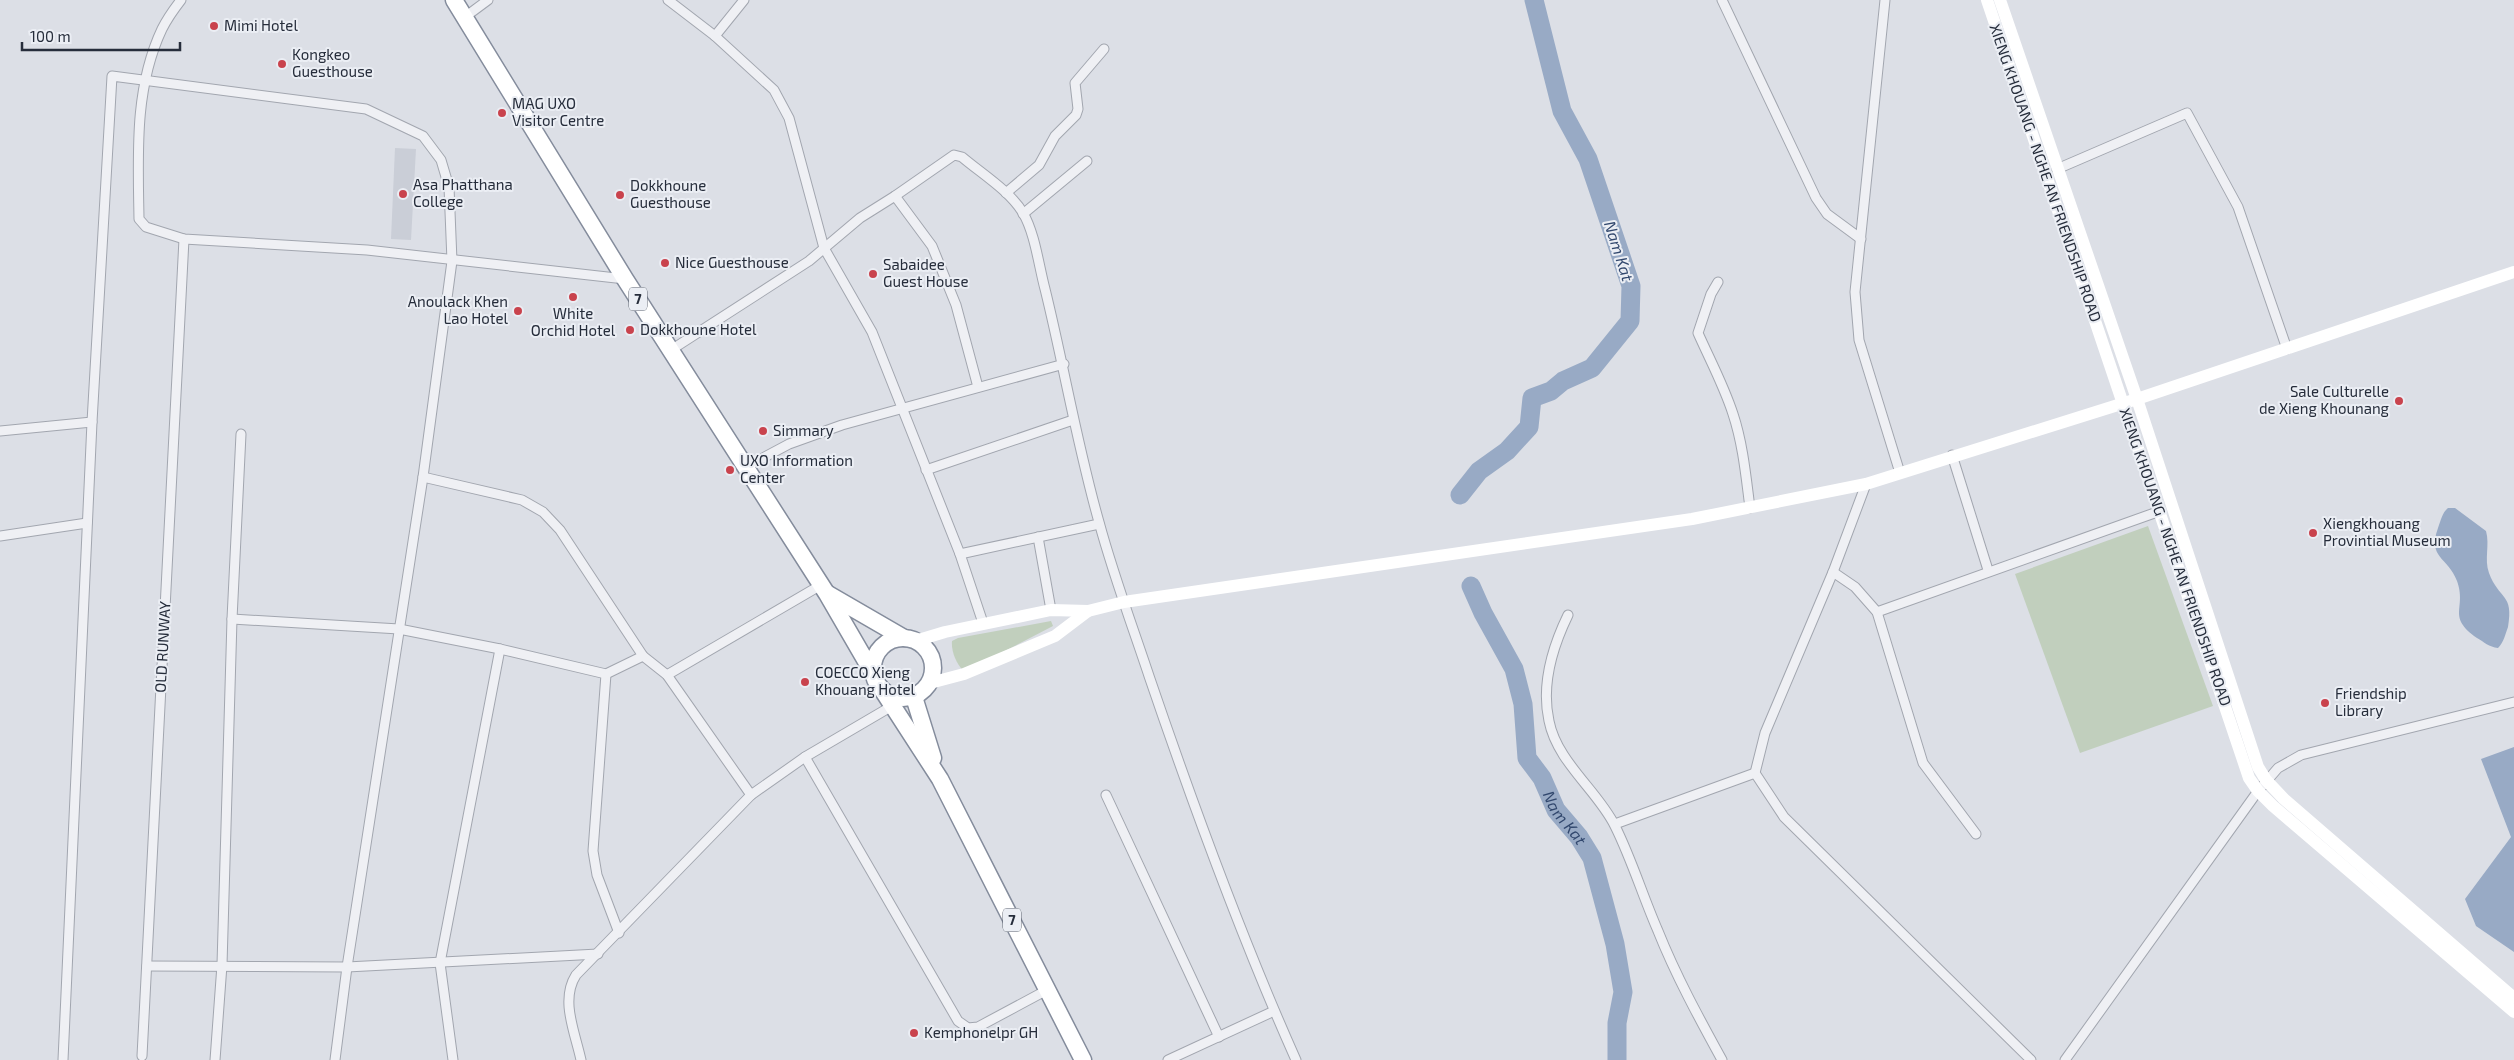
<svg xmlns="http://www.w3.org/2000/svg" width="2514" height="1060" viewBox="0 0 2514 1060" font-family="'Exo 2',sans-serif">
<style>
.built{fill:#caced7}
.green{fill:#c1cfbd}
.water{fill:#98aac5}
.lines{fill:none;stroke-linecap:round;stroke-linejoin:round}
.river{stroke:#98aac5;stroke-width:19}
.street-casing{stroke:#a2a6af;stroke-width:11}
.highway-casing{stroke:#848c9c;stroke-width:19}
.street{stroke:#eff0f4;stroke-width:9}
.secondary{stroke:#fff;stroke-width:12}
.highway{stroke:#fff;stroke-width:16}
.poi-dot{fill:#c9434d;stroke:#ebeef4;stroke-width:2}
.labels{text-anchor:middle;stroke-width:4;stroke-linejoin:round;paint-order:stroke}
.shield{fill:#ebeef4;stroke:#616772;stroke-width:1}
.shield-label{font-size:14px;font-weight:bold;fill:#262d3b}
.poi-label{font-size:15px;fill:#262d3b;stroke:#ebeef4;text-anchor:start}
.street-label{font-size:15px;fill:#262d3b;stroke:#ebeef4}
.water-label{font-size:16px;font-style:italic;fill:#32486e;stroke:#ebeef4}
</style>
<rect width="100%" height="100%" fill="#dcdfe6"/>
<!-- built -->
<polygon class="built" points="395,148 416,149 411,240 391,239"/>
<!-- green -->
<g class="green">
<polygon points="2148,526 2213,706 2080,753 2015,574"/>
<path d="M1051,621L1053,626L970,669L963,670C956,664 951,650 952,641L958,638Z"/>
</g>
<!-- water -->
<g class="water">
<path d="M2448,508H2455L2486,531C2490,545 2484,559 2489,573C2499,600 2514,593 2508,627C2505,635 2504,642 2498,648C2489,647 2484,642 2477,638C2446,616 2467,609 2457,581C2448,557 2427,558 2438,528C2441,520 2442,513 2448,508Z"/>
<polygon points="2514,747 2514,952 2476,926 2465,899 2511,837 2481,759"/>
</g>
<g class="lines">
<!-- river -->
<g class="river">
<polyline points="1460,495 1479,471 1507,451 1529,427 1532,398 1551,391 1563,381 1592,368 1630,321 1631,286 1588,159 1562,111 1534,0"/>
<path id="s1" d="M1471,586L1483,613L1514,669L1523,704L1527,758L1542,778L1556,810L1579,837L1592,858L1615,944L1623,992L1617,1023V1060"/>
</g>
<!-- street casing -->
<g class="street-casing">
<g id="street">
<path d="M181,0C174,9 167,19 162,29C134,88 138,155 139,219L146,227L184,239L367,250L625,279"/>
<polyline points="668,0 715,36 774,90 789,118 824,248 872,332 960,554 983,623"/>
<polyline points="1722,0 1816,198 1827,214 1861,239"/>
<polyline points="1885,0 1855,292 1859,340 1900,473"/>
<polyline points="465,17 488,0"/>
<polyline points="715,36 744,0"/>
<polyline points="2057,169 2187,113 2238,207 2287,349"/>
<polyline points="1006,193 1039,165 1055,136 1076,115 1078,109 1075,83 1104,49"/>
<polyline points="895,196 932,246 956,305 978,387"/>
<polyline points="1023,214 1087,161"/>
<path d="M1718,282L1711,294L1698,333C1710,360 1724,386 1733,414C1743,444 1746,477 1750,508"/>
<path d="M671,350L809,261L860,218L895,196L954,155L962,157C982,174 1010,191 1023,213C1035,233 1039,267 1045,289C1064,366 1077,445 1099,522C1113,574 1132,625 1149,676C1193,805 1240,935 1296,1060"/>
<polyline points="0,431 92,422"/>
<polyline points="1952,455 1988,570"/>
<polyline points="746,467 789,444 842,425 1064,364"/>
<polyline points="926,470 1073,420"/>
<polyline points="423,477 522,500 543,512 560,530 643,656 667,675 751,795"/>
<polyline points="1866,484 1833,572 1765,733 1755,773 1784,817 2031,1060"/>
<polyline points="0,536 87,523"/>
<polyline points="1038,537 1051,610"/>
<polyline points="960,554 1099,524"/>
<polyline points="1833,572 1855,587 1877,612 1923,763 1976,834"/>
<polyline points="1877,612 2160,511"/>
<path d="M1568,615C1552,648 1541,685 1549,721C1557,762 1598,791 1615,826C1632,860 1643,897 1658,931C1676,976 1699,1018 1722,1060"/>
<polyline points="232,619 399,629 500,649 606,674 643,656"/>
<polyline points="606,674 593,851 597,875 619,933"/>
<polyline points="667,675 821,585"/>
<polyline points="805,757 958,1021 968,1028 978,1027 1047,990"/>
<polyline points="1106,795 1219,1037"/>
<polyline points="1615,824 1755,773"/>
<polyline points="147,966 347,967 598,954"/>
<polyline points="142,1056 184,239"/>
<polyline points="63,1060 92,422 112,76 366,109 423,136 441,160 449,187 452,261 423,477 347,967 335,1060"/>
<polyline points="215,1060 222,965 232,619 241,434"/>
<polyline points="453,1060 440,963 500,649"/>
<path d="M581,1060C575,1032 560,1000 576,975L751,795L805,757L892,706"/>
<polyline points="1168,1060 1274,1011"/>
<polyline points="2065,1060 2258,791 2278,768 2301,755 2514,702"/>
</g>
</g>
<!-- highway casing -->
<g class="highway-casing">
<g id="highway">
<polyline points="454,0 625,279 827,594 874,675"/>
<polyline points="828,594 904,638"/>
<circle cx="903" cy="668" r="30"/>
<polyline points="883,691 940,779 1083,1060"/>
<polyline points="914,697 933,758"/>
</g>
</g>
<!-- street -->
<use href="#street" class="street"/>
<!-- secondary -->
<g class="secondary">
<polyline points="1987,0 2249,778 2258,791 2273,806 2514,1012"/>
<polyline points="2000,0 2137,399 2258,767 2266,780 2284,799 2514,998"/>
<polyline points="915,641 945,632 1051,610 1088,611 1124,602 1692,519 1866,484 2137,399 2514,272"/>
<polyline points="930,683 964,674 1055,636 1088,611"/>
</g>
<!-- highway -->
<use href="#highway" class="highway"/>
</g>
<!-- markers -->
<g class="poi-dot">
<circle cx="214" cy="26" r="5"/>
<circle cx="282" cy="64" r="5"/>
<circle cx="502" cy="113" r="5"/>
<circle cx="403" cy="194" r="5"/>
<circle cx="620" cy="195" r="5"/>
<circle cx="665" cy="263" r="5"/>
<circle cx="873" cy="274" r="5"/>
<circle cx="573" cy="297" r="5"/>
<circle cx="518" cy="311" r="5"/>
<circle cx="630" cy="330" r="5"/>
<circle cx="2399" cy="401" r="5"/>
<circle cx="763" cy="431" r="5"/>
<circle cx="730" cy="470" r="5"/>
<circle cx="2313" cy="533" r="5"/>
<circle cx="805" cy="682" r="5"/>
<circle cx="2325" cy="703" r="5"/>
<circle cx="914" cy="1033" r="5"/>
</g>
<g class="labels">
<!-- shield labels -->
<g class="shield">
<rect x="629" y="287.5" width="18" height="23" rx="4"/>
<rect x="1003" y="908.5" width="18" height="23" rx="4"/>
</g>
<g class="shield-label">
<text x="638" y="304">7</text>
<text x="1012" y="925">7</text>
</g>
<!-- poi labels -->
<g class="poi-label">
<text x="224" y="31">Mimi Hotel</text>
<text x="292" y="60">Kongkeo<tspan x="292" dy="17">Guesthouse</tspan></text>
<text x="512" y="109">MAG UXO<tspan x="512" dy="17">Visitor Centre</tspan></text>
<text x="413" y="190">Asa Phatthana<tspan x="413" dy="17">College</tspan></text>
<text x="630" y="191">Dokkhoune<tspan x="630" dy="17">Guesthouse</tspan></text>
<text x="675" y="268">Nice Guesthouse</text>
<text x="883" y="270">Sabaidee<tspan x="883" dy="17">Guest House</tspan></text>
<text x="508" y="307" text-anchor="end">Anoulack Khen<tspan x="508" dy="17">Lao Hotel</tspan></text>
<text x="573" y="319" text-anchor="middle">White<tspan x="573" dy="17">Orchid Hotel</tspan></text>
<text x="640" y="335">Dokkhoune Hotel</text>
<text x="2389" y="397" text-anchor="end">Sale Culturelle<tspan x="2389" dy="17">de Xieng Khounang</tspan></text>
<text x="773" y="436">Simmary</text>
<text x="740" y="466">UXO Information<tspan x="740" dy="17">Center</tspan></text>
<text x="2323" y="529">Xiengkhouang<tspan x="2323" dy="17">Provintial Museum</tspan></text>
<text x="815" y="678">COECCO Xieng<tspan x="815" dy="17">Khouang Hotel</tspan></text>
<text x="2335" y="699">Friendship<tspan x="2335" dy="17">Library</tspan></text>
<text x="924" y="1038">Kemphonelpr GH</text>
</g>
<!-- street labels -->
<g class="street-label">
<text transform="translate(2045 173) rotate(71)" y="5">XIENG KHOUANG - NGHE AN FRIENDSHIP ROAD</text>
<text transform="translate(2175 557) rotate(71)" y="5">XIENG KHOUANG - NGHE AN FRIENDSHIP ROAD</text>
<text transform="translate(163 647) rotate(-87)" y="5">OLD RUNWAY</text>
</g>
<!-- water labels -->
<g class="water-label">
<text transform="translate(1619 251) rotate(72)" y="6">Nam Kat</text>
<text dy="6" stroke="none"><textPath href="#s1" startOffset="255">Nam Kat</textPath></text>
</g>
</g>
<!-- scale -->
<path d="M22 42v8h158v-8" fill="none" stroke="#262d3b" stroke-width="2.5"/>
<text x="30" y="42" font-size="15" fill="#262d3b" stroke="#ebeef4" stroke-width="4" paint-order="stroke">100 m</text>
</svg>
